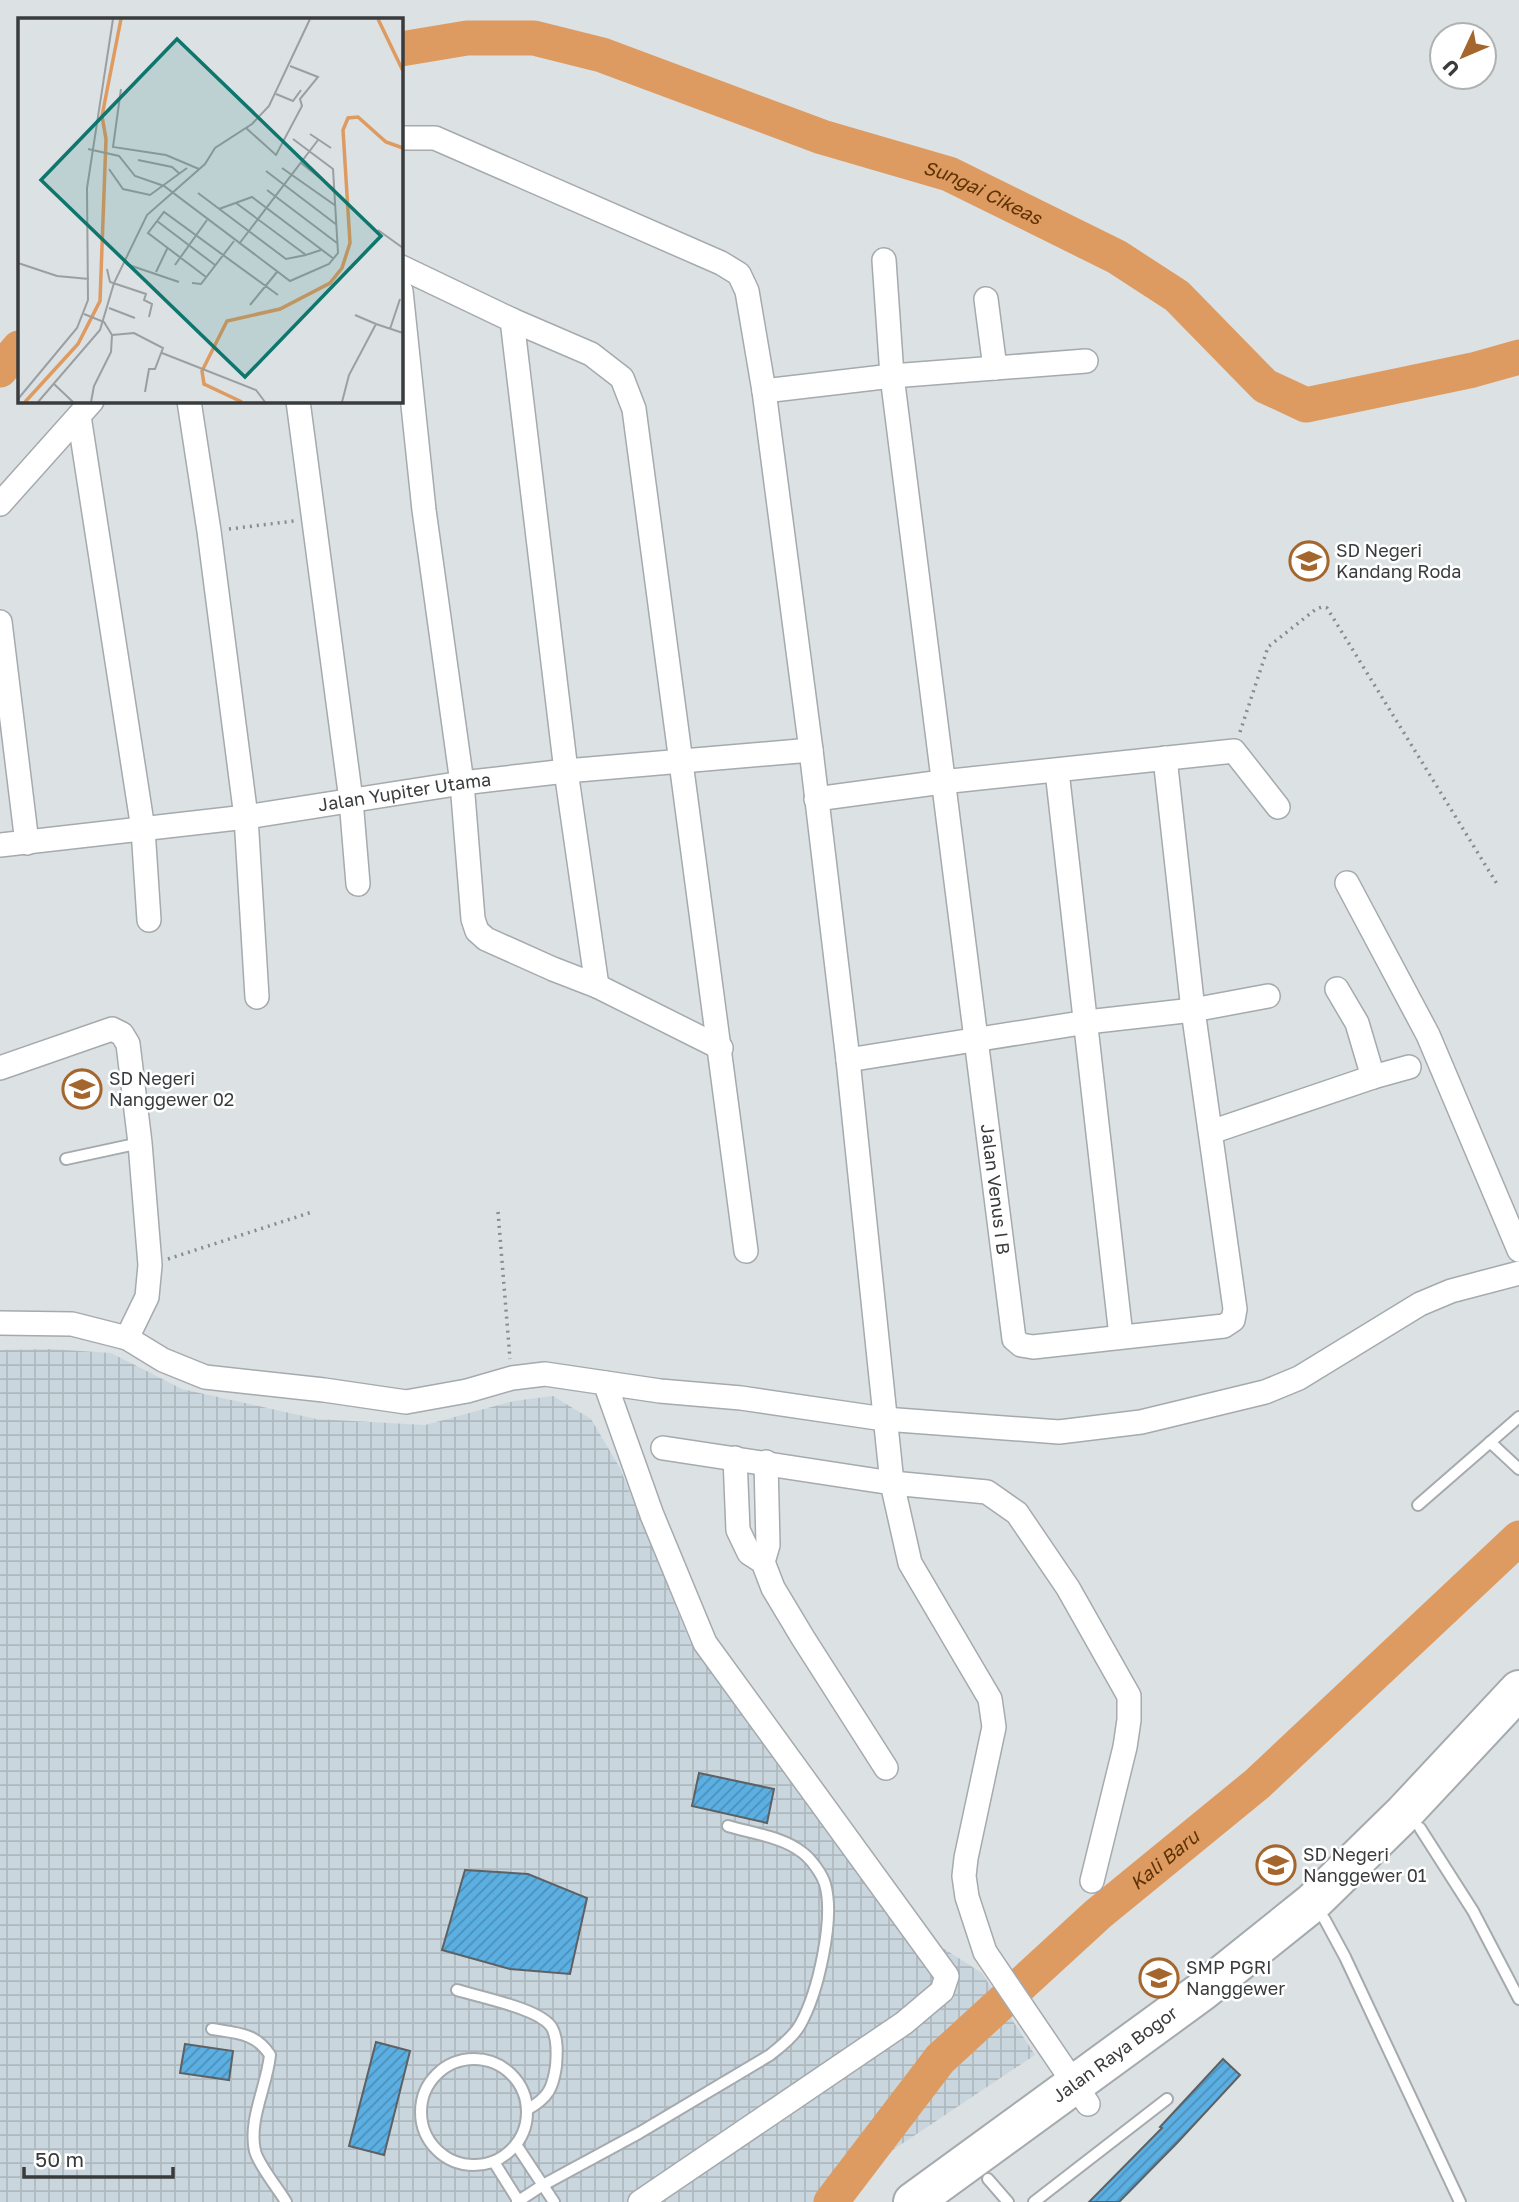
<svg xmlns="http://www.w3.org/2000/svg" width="1519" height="2202" viewBox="0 0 1519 2202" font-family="'Golos Text',sans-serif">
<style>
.industrial{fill:url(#industrial-grid)}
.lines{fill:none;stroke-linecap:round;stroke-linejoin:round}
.river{stroke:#de9b61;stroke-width:35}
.building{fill:url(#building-hatch);stroke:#5d6164;stroke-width:2}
.service-casing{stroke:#a5aaae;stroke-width:14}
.minor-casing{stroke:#a5aaae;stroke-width:26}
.trunk-casing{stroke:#a5aaae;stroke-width:42}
.path{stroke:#898c8e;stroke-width:3.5;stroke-dasharray:2 5;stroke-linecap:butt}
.service{stroke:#fff;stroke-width:10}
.minor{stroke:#fff;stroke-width:23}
.trunk{stroke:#fff;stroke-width:38}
.labels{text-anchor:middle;stroke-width:5;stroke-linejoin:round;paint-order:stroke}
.poi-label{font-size:18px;fill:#393b3c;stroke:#fff;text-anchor:start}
.street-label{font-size:18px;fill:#393b3c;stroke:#fff}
.water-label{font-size:19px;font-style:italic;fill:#5e3202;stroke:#fff}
.inset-river{fill:none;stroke:#de9b61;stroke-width:3.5}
.inset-road{fill:none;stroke:#9b9fa1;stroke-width:2}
.view{fill:#0f766e;fill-opacity:0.15;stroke:#0f766e;stroke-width:3.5}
.inset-edge{fill:none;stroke:#393b3c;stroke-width:3.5}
</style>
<defs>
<pattern id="industrial-grid" width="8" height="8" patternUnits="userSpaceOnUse" patternTransform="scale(1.75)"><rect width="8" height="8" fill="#cad6de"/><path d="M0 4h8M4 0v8" fill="none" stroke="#aeb9bf"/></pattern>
<pattern id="building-hatch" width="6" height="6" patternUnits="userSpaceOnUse" patternTransform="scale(1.75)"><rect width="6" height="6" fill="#5bafe2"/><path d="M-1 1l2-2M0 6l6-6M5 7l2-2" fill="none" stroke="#4c90b8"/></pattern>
</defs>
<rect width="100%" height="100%" fill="#dce1e4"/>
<!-- industrial -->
<polygon class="industrial" points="50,1349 111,1353 182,1389 316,1419 425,1425 514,1401 553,1396 591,1419 620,1468 690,1642 874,1891 927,1938 982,1973 1035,2055 815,2202 0,2202 0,1350"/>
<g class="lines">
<!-- river -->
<g class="river">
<path id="s1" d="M401,49L467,38H534L602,55L822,137L949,174L1117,257L1177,296L1265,386L1306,405L1473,370L1519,357"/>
<polyline points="0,370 19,348"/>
<path id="s2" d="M831,2202L940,2059L1098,1914L1257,1784L1519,1538"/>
</g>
</g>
<!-- building -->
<g class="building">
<polygon points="699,1773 774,1789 767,1823 692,1806"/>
<polygon points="465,1870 528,1874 587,1898 570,1974 510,1969 442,1950"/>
<polygon points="376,2042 410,2051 384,2155 349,2146"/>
<polygon points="185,2044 233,2051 229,2080 180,2073"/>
<polygon points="1223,2059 1240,2075 1177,2143 1119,2202 1089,2202 1162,2128 1160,2127"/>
</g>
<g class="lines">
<!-- service casing -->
<g class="service-casing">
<g id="service">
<polyline points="66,1159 140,1143"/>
<polyline points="1490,1442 1519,1469"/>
<polyline points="1418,1505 1519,1417"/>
<polyline points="1420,1828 1473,1911 1519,1999"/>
<polyline points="1317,1909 1325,1920 1345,1957 1460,2202"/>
<path d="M457,1990C479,1997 542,2009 552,2028C558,2039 557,2054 556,2066C553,2088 548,2098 528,2109"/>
<path d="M212,2029C237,2033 256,2033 270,2055C267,2086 248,2120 255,2151C259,2166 278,2188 286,2202"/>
<circle cx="474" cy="2112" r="53"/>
<polyline points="517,2146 554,2202"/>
<polyline points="494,2162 519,2202"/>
<polyline points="988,2179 1008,2202"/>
<path d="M517,2202L543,2185L639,2133L770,2055C781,2046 793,2037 800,2025C818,1993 835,1919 825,1884C822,1874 811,1859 803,1853C784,1837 751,1833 728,1826"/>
<polyline points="1034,2202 1167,2099"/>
</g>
</g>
<!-- minor casing -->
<g class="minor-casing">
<g id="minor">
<polyline points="401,138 435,138 721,263 739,274 747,291 764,391 811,750 848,1060 892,1483 910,1563 990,1699 994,1727 966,1858 964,1876 967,1897 985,1952 1088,2104"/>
<path id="s3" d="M884,260L892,376L1014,1339L1021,1345L1033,1347L1224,1326L1233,1320L1235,1309L1193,1010L1165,758"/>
<polyline points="401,267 512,320 566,771 597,986"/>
<polyline points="401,291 424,510 462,783 473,919 477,931 486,939 553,969 597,986 721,1048"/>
<polyline points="986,299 995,368"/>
<polyline points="512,320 591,354 622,378 634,409 746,1251"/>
<polyline points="764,391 892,376 1086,361"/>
<polyline points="189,401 209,531 246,817 257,997"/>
<polyline points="298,401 351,800 358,884"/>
<polyline points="79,416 143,829 149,920"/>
<polyline points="0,504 92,401"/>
<polyline points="0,622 27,843"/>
<polyline points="1057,771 1121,1336"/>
<polyline points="816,799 942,782 1234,751 1278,807"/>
<path id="s4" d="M0,845L246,817L462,783L566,771L811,750"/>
<polyline points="1347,883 1428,1035 1519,1250"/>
<polyline points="1337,989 1357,1023 1373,1077"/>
<polyline points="848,1060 1087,1022 1193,1010 1268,996"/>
<polyline points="0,1068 112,1029 122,1034 128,1044 140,1143 150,1265 147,1297 127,1338"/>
<polyline points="1211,1132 1373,1077 1409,1067"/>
<polyline points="0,1323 72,1324 127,1338 163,1360 205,1377 324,1390 406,1402 467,1391 512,1378 545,1374 660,1391 741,1398 884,1419 1059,1432 1141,1422 1265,1392 1299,1378 1420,1304 1451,1291 1519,1273"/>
<polyline points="605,1383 652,1515 705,1643 947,1976 942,1991 904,2023 640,2202"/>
<polyline points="663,1448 892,1483 987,1492 1017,1513 1068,1588 1129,1696 1129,1720 1125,1747 1092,1881"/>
<polyline points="735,1458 738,1530 749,1553 763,1562 773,1588 803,1638 886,1768"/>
<polyline points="763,1562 768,1545 766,1462"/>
</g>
</g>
<!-- trunk casing -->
<g class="trunk-casing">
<g id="trunk">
<path id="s5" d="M913,2202L1201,1992L1312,1903L1404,1813L1519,1690"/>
</g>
</g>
<!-- path -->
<g class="path">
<polyline points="229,529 294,521"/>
<polyline points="1240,732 1268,647 1316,609 1322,607 1327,608 1497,884"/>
<polyline points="498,1212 510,1359"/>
<polyline points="168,1259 312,1212"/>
</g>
<!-- service -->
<use href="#service" class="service"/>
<!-- minor -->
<use href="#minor" class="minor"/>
<!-- trunk -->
<use href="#trunk" class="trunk"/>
</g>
<!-- icons -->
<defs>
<g id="school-ring" transform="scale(2.0125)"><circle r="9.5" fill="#fff" stroke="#a4662c" stroke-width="1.5"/><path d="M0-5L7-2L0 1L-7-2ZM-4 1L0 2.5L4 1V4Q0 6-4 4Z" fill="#a4662c"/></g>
</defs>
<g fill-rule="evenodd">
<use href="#school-ring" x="1309" y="561"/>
<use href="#school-ring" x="82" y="1089"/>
<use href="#school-ring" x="1276" y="1865"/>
<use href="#school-ring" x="1159" y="1978"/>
</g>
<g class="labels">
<!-- poi labels -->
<g class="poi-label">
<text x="1336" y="557">SD Negeri<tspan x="1336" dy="21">Kandang Roda</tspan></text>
<text x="109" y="1085">SD Negeri<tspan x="109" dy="21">Nanggewer 02</tspan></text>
<text x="1303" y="1861">SD Negeri<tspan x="1303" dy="21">Nanggewer 01</tspan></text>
<text x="1186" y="1974">SMP PGRI<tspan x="1186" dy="21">Nanggewer</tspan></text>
</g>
<!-- street labels -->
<g class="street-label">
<text dy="6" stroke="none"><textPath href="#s4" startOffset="408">Jalan Yupiter Utama</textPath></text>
<text dy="6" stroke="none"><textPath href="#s3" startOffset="936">Jalan Venus I B</textPath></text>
<text dy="6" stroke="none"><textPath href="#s5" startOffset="250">Jalan Raya Bogor</textPath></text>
</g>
<!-- water labels -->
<g class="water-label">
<text dy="7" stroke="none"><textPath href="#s1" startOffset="609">Sungai Cikeas</textPath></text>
<text dy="7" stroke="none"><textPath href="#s2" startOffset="480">Kali Baru</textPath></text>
</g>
</g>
<!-- overview -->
<g transform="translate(18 18)">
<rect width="385" height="385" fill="#dce1e4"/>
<path class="inset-river" d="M360,1L385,53M7,384L60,326L82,283L88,121L84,98L103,1M224,384L186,366L184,353L209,303L262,291L312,265L324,250L332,225L325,112L330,100L340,99L368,124L385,130"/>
<path class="inset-road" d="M103,71L95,129L148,137L181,151M258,76L275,83L283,72M228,110L258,137L284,88L282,81L300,59L272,48M292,116L313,130M70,131L101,138L117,158L146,168L272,263L311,246L320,235L315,151L275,121M120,142L154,149L162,156M283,145L316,171M264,150L318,188M91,151L105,171L132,177L169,150M248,153L319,207M249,172L319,225M180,175L268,241L288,237M218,185L288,237L303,232M201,191L234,179L316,241M139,203L197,247M360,212L385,230M221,226L300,122M0,245L39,258L71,261M108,246L161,264M157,247L189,202M89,251L92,264L128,276L126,282L134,286L131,299M138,254L150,229M188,259L130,215L146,194L260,277M174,265L183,266L216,223M232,287L259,254M91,290L117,300M66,296L86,304L94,317L93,334L76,368L73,384M337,297L358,306M372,311L382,281M94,317L116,315L145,330L137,351H131L127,374M144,335L238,372L247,384M36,366L55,384M0,381L59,310L70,282L69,170L95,1M20,384L82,312L96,265L129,197L187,146L197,130L234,106L251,88L292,1M324,384L331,357L358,306L385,315"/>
<path class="view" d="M159,21L363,218L227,359L23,162Z"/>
<rect width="385" height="385" class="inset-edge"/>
</g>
<!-- north arrow -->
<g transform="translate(1463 56) rotate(226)"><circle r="33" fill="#ffffff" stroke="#b0b1b1" stroke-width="2"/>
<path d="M0-5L12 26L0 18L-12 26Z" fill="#a4662c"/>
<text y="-10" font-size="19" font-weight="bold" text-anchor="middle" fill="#393b3c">U</text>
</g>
<!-- scale -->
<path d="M24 2167v10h149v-10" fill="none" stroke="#393b3c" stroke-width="3.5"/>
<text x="35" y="2167" font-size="21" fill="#393b3c" stroke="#ffffff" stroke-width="5" paint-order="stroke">50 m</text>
</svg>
